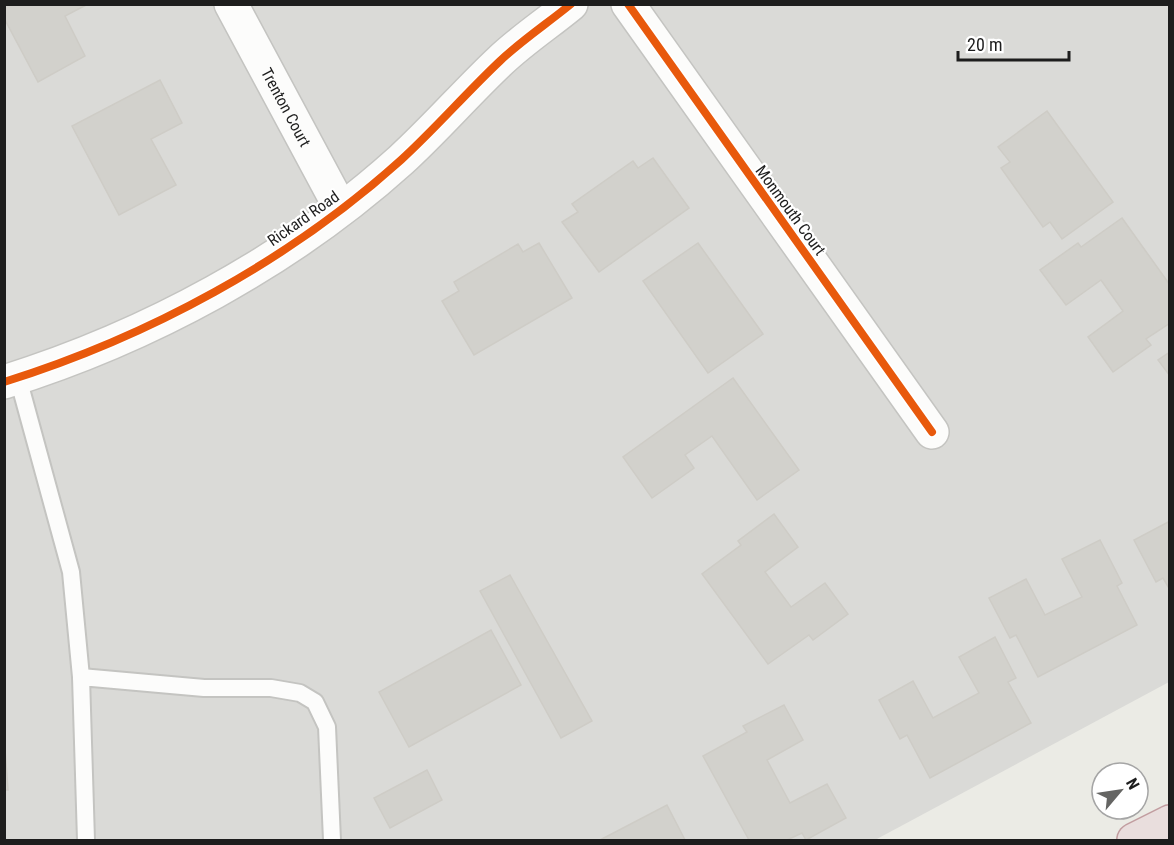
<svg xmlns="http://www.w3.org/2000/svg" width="1174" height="845" viewBox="0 0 1174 845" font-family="'Roboto Condensed',sans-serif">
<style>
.residential{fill:#dadad7}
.building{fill:#d2d1cc;stroke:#ceccc6;stroke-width:1.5}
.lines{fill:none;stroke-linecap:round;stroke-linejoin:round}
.lane-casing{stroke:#c4c4c1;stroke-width:20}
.street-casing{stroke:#c4c4c1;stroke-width:36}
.highway-casing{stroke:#c19c9f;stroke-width:36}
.lane{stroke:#fcfcfb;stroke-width:16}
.street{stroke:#fcfcfb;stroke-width:33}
.highway{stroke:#e9dedd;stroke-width:33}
.cycleway-casing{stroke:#fff;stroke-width:11}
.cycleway{stroke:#e8590c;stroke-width:8}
.labels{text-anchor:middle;stroke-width:4.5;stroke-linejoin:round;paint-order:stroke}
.street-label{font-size:16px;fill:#1d1d1d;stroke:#fff}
</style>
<rect width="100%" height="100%" fill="#ebebe5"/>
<!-- residential -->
<polygon class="residential" points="5,5 1169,5 1169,682 875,840 5,840"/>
<!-- building -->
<g class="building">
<polygon points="4,4 88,4 65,16 85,56 38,82 4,18"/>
<polygon points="160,80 182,123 151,139 176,185 119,215 72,126"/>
<polygon points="1047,111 1113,202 1062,239 1050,222 1043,227 1001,168 1010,162 998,147"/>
<polygon points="653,158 689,208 599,272 562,222 578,212 572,204 633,161 638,168"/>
<polygon points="1122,218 1170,285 1170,323 1146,339 1151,345 1113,372 1088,337 1123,311 1101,280 1066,305 1040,270 1078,243 1081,247"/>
<polygon points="539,243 572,298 474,355 442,301 459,291 454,282 518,244 523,252"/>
<polygon points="698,243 763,334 708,373 643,281"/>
<polygon points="1170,352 1170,376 1158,360"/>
<polygon points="733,378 799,470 757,500 712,436 685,455 694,468 652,498 623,457"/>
<polygon points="774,514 798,547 765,572 791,607 825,583 848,614 813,640 809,635 768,664 702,574 741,545 738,541"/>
<polygon points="1170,521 1170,590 1163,578 1156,582 1134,540"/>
<polygon points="1100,540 1122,583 1117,586 1137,625 1038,677 1016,635 1010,638 989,598 1026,579 1045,615 1082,597 1062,559"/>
<polygon points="510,575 592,721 561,738 480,591"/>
<polygon points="491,630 521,685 409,747 379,692"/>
<polygon points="995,637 1016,678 1008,682 1031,723 930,778 907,735 900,739 879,700 913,681 933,718 979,693 959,657"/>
<polygon points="784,705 803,740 767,760 790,803 827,784 846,818 806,840 802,833 787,840 749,840 703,756 747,732 743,726"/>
<polygon points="4,736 8,790 4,790"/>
<polygon points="427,770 442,800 390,828 374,798"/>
<polygon points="667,805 685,840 600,840"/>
</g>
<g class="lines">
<!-- lane casing -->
<g class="lane-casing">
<g id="lane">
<polyline points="18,378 71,572 81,677"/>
<polyline points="86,840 81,677 204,688 271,688 300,693 315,702 327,727 332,840"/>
</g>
</g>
<!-- street casing -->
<g class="street-casing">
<g id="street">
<path id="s1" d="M231,4L341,209"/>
<polyline points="628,4 932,432"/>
<path d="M4,382C148,337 289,261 401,160C435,129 466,93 500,61C522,40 548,23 571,4"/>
</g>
</g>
<!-- highway casing -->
<g class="highway-casing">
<polyline id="highway" points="1134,840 1170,822"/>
</g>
<!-- lane -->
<use href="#lane" class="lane"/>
<!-- street -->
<use href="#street" class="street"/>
<!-- highway -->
<use href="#highway" class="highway"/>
<!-- cycleway casing -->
<g class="cycleway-casing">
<g id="cycleway">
<polyline points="628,4 932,432"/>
<path d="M4,382C148,337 289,261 401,160C435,129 466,93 500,61C522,40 548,23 571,4"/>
</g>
</g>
<!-- cycleway -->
<use href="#cycleway" class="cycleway"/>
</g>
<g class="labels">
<!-- street labels -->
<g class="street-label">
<text dy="6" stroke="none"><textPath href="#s1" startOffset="117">Trenton Court</textPath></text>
<text transform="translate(791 210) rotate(54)" y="6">Monmouth Court</text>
<text transform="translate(303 218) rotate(-35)" y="6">Rickard Road</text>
</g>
</g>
<!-- border -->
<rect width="1174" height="845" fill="none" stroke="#1d1d1d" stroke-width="12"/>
<!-- north arrow -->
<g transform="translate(1120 791) rotate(61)"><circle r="28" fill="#ffffff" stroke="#a5a5a5" stroke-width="1.5"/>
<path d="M0-4.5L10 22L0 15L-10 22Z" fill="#656563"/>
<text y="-9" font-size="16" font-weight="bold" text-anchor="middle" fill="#1d1d1d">N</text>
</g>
<!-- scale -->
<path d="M958 51v9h111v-9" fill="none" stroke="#1d1d1d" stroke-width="3"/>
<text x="967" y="51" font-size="18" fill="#1d1d1d" stroke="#ffffff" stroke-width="4.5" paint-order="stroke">20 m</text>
</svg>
